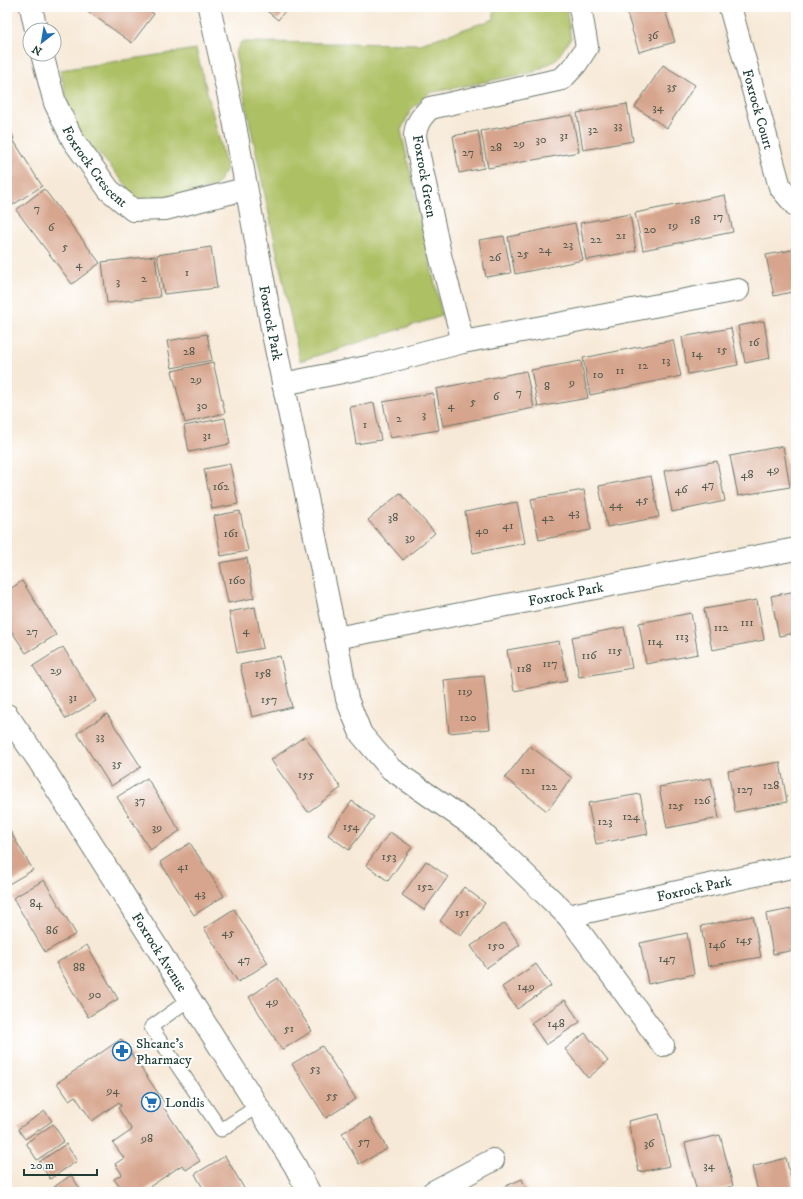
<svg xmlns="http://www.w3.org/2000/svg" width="803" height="1199" viewBox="0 0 803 1199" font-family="'IM FELL DW Pica',serif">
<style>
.green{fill:#adc064;stroke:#667e4c}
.building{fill:#d7a58d}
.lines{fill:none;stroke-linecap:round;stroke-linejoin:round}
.service-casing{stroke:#6b796d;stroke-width:15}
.minor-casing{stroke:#6b796d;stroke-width:24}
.service{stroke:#fff;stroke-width:13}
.minor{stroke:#fff;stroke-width:22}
.labels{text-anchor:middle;stroke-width:4;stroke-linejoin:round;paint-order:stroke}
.number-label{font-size:12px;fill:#4d574a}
.street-label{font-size:14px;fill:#1f3d34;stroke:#fff}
.poi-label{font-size:14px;fill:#1f3d34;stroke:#fff;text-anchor:start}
</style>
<rect width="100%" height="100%" fill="#fff"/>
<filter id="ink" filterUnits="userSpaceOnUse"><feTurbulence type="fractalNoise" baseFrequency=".025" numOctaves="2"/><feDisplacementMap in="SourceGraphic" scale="8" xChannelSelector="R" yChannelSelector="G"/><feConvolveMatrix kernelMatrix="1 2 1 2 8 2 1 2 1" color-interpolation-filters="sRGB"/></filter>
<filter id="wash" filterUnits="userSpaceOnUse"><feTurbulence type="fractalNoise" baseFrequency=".012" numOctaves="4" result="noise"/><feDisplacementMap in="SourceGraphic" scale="16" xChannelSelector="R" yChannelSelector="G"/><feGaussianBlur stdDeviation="0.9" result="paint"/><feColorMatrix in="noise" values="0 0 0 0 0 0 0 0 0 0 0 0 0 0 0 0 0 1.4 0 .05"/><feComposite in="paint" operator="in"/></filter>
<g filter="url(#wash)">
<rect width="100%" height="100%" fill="#f7e9d7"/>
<!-- green -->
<g class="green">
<polygon points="494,7 566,7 571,38 556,60 534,72 429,93 411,110 401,130 442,316 300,361 235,53 241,42 420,44 494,19"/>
<polygon points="196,49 227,169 215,187 148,204 123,193 128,187 97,151 92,153 76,134 60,70"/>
</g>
<g id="blocks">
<!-- building -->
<g class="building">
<polygon points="82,7 145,7 154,14 132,43"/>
<polygon points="262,7 288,7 278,20"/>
<polygon points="625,7 664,7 675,42 639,52"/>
<polygon points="663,65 695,85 667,128 635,107"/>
<polygon points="627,104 633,141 583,150 577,113"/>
<polygon points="572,115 579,152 488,168 481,131"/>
<polygon points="7,120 14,139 7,141"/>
<polygon points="478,131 484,168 459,173 453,136"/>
<polygon points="14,141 42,186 8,208 7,207 7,145"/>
<polygon points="44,189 100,263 72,284 16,210"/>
<polygon points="725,195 733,232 643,250 635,213"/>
<polygon points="630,214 636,251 586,260 580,223"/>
<polygon points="575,223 583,260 515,274 508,237"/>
<polygon points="504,236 511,273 486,277 479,240"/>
<polygon points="211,247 217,288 164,294 157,255"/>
<polygon points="792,250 796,271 796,291 774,296 766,255"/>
<polygon points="155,256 160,297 107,303 102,262"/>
<polygon points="764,321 770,358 745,363 738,326"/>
<polygon points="731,328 738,365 688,374 682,337"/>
<polygon points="207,334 212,360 172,368 167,341"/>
<polygon points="673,340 681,376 590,395 583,358"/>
<polygon points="581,361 588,398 538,407 531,370"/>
<polygon points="213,362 225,413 185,423 172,371"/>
<polygon points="526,371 534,408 443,426 436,389"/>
<polygon points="433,393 439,430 390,438 383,402"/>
<polygon points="374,403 381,440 356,444 350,407"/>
<polygon points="225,418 230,444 189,452 184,426"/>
<polygon points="783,446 790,487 738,496 730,456"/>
<polygon points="717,461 725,501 672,512 664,471"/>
<polygon points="230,464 238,504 212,509 204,469"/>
<polygon points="651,476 659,517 607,527 599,486"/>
<polygon points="584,490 591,530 539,540 531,499"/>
<polygon points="400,493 435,533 403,560 368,520"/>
<polygon points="517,502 525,543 473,553 465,512"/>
<polygon points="240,511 248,551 221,556 214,516"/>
<polygon points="247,558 254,598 228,603 220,563"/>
<polygon points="22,581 56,635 26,653 7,624 7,591"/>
<polygon points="796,591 796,633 779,636 771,596"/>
<polygon points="757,600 764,640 712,650 704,609"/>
<polygon points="255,607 263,648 237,653 229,612"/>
<polygon points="691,613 698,654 646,664 639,623"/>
<polygon points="624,627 632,668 579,677 572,637"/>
<polygon points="559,641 567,681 514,691 507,650"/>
<polygon points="63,647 96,701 66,719 33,666"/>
<polygon points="280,656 292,707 252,717 240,665"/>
<polygon points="484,676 490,729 449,733 444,680"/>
<polygon points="107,714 141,767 111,786 77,733"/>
<polygon points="305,736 341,788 308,812 271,760"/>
<polygon points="530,746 572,778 547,811 505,778"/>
<polygon points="780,762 787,802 735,812 728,771"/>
<polygon points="147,778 180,831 150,850 117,797"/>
<polygon points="711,778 719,818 667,828 659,787"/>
<polygon points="640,794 648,834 596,844 588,803"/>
<polygon points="352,801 374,817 349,850 328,835"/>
<polygon points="7,826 33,870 7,885"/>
<polygon points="390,832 412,847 388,881 366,865"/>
<polygon points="190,843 224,896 194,915 160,862"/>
<polygon points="426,861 448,877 424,910 402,895"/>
<polygon points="44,880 76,934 45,952 13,898"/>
<polygon points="464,887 485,903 461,936 440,921"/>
<polygon points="796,908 796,950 773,954 766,914"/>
<polygon points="234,909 268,963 238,982 204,928"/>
<polygon points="753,916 761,957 708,966 701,926"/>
<polygon points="505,923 520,945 486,968 471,946"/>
<polygon points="687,933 694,974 648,984 640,943"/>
<polygon points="87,945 118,999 88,1017 56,963"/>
<polygon points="536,964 551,986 517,1009 502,987"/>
<polygon points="278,978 312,1031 282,1050 249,997"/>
<polygon points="565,1000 580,1022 546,1045 531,1023"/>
<polygon points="585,1033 608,1061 588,1078 565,1049"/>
<polygon points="121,1039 167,1106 164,1108 200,1161 186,1170 182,1165 142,1192 129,1192 127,1189 123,1192 114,1179 122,1174 115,1164 124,1158 113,1143 132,1130 118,1108 121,1106 119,1102 92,1121 75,1096 69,1100 57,1083"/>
<polygon points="322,1046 356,1099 326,1118 292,1064"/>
<polygon points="45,1111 52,1121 25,1139 18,1129"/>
<polygon points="659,1114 670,1166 639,1172 628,1121"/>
<polygon points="370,1118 387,1149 359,1164 342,1133"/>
<polygon points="53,1124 64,1141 37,1160 26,1143"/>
<polygon points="720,1135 733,1186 708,1192 697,1192 685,1143"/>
<polygon points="66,1144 77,1161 50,1179 39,1162"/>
<polygon points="225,1156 241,1183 246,1192 205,1192 195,1174"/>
<polygon points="786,1158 794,1192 758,1192 752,1167"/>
<polygon points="71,1175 82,1192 58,1192 54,1187"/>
<polygon points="522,1179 527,1192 492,1192"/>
</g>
</g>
</g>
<g filter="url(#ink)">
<use href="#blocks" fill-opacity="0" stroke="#6b796d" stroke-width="1"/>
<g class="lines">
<!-- service casing -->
<g class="service-casing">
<polyline id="service" points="190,999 151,1027 221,1130 258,1106"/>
</g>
<!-- minor casing -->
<g class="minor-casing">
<g id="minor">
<polyline points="31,7 36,30"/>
<path id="s1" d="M209,7L234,120L273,334L336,638L347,699L361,734L391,769L478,829L568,916L663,1045"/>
<path id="s2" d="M730,7L780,187L796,206"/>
<path id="s3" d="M42,54L55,103L73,140L109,190L133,210L165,209L245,189"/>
<path d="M463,342L441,259L415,137C415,124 422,116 430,108L562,79L576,64L587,47L580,7"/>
<polyline points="283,384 372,366 463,342 738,290"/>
<path id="s4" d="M336,638L796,549"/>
<path id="s5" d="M7,715L39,761L294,1164L309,1192"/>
<path id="s6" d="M568,916L796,866"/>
<polyline points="433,1192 493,1160"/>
</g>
</g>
<!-- service -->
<use href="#service" class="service"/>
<!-- minor -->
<use href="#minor" class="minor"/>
</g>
</g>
<!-- icons -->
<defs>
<g id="pharmacy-ring" transform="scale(1)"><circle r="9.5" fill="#fff" stroke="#1f6fb2" stroke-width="1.5"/><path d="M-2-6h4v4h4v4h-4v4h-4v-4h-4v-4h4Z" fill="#1f6fb2"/></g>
<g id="supermarket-ring" transform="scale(1)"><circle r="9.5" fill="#fff" stroke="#1f6fb2" stroke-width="1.5"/><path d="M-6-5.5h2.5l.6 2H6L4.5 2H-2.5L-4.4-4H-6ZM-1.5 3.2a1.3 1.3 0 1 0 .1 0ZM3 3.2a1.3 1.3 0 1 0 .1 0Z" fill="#1f6fb2"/></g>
</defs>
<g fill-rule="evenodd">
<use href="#pharmacy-ring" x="122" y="1051"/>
<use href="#supermarket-ring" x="151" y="1102"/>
</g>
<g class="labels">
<!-- number labels -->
<g class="number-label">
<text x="653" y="39">36</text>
<text x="672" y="90">35</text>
<text x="658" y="111">34</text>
<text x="618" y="129">33</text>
<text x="593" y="133">32</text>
<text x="564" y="139">31</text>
<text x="541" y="143">30</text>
<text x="519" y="147">29</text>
<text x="496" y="151">28</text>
<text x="468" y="156">27</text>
<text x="37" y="212">7</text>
<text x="718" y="220">17</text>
<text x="695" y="224">18</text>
<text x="673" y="229">19</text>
<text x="51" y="231">6</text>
<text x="650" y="233">20</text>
<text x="621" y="239">21</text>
<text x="596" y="243">22</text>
<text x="568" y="248">23</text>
<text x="65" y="250">5</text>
<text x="545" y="253">24</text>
<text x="523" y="257">25</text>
<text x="495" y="261">26</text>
<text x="79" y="268">4</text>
<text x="187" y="276">1</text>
<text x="144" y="282">2</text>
<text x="118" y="285">3</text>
<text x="754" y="346">16</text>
<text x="722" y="353">15</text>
<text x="189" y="355">28</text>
<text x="697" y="357">14</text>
<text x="666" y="364">13</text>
<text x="643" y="369">12</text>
<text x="620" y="374">11</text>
<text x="598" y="378">10</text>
<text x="196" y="383">29</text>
<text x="572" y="386">9</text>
<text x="547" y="390">8</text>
<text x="519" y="396">7</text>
<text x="496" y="400">6</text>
<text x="473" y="405">5</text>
<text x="202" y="409">30</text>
<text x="451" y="409">4</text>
<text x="424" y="418">3</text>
<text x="399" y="422">2</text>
<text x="365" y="428">1</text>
<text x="207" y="439">31</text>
<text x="773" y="473">49</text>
<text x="747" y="478">48</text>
<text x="708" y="488">47</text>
<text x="221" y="490">162</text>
<text x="681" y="493">46</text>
<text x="642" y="503">45</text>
<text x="616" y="508">44</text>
<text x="574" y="516">43</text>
<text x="393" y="521">38</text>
<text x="548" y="521">42</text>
<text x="508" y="529">41</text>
<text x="482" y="534">40</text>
<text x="231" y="537">161</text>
<text x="410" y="541">39</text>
<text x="237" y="584">160</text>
<text x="747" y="626">111</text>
<text x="721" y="631">112</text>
<text x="246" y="634">4</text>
<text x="32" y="635">27</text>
<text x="682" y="640">113</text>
<text x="655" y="645">114</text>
<text x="615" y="654">115</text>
<text x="589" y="659">116</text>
<text x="550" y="667">117</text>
<text x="524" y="672">118</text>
<text x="56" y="674">29</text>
<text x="263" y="677">158</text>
<text x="465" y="695">119</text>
<text x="73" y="701">31</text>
<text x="269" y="703">157</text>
<text x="468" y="721">120</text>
<text x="100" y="740">33</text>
<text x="117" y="767">35</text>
<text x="528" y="774">121</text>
<text x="306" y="778">155</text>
<text x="771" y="789">128</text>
<text x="549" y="790">122</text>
<text x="745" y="793">127</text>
<text x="140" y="804">37</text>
<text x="702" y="804">126</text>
<text x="676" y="809">125</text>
<text x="631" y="820">124</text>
<text x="605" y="825">123</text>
<text x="351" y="830">154</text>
<text x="157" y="831">39</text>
<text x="389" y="860">153</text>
<text x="183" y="870">41</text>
<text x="425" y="890">152</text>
<text x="200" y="897">43</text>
<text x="36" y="907">84</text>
<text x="462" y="916">151</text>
<text x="52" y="934">86</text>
<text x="228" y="936">45</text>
<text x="744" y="943">145</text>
<text x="717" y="948">146</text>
<text x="496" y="949">150</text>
<text x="667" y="962">147</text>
<text x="244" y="963">47</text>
<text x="79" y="971">88</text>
<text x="526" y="990">149</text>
<text x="95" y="998">90</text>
<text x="272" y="1005">49</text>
<text x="556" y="1027">148</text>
<text x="289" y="1032">51</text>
<text x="315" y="1072">53</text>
<text x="113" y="1094">94</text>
<text x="332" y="1099">55</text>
<text x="147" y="1142">98</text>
<text x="364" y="1145">57</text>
<text x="649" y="1147">36</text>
<text x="709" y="1169">34</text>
</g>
<!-- street labels -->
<g class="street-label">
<text dy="5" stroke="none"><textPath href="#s2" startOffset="106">Foxrock Court</textPath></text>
<text dy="5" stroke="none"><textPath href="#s3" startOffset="126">Foxrock Crescent</textPath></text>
<text transform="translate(425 176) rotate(80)" y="5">Foxrock Green</text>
<text dy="5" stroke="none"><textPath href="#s1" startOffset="322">Foxrock Park</textPath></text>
<text dy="5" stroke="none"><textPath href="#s4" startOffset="234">Foxrock Park</textPath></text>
<text dy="5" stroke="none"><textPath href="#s6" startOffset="129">Foxrock Park</textPath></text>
<text dy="5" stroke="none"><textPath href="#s5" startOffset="282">Foxrock Avenue</textPath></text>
</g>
<!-- poi labels -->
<g class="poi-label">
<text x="136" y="1048">Sheane’s<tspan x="136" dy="16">Pharmacy</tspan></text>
<text x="165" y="1107">Londis</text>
</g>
</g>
<!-- margin -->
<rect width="803" height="1199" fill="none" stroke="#fff" stroke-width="24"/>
<!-- north arrow -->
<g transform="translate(42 42) rotate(211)"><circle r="19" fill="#ffffff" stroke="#a5b1ae"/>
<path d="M0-3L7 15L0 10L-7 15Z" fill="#1f6fb2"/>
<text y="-6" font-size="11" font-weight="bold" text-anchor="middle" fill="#1f3d34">N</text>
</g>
<!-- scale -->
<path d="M24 1169v6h73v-6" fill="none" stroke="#1f3d34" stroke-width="2"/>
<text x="30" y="1169" font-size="12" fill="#1f3d34" stroke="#ffffff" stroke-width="3" paint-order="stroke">20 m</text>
</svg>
